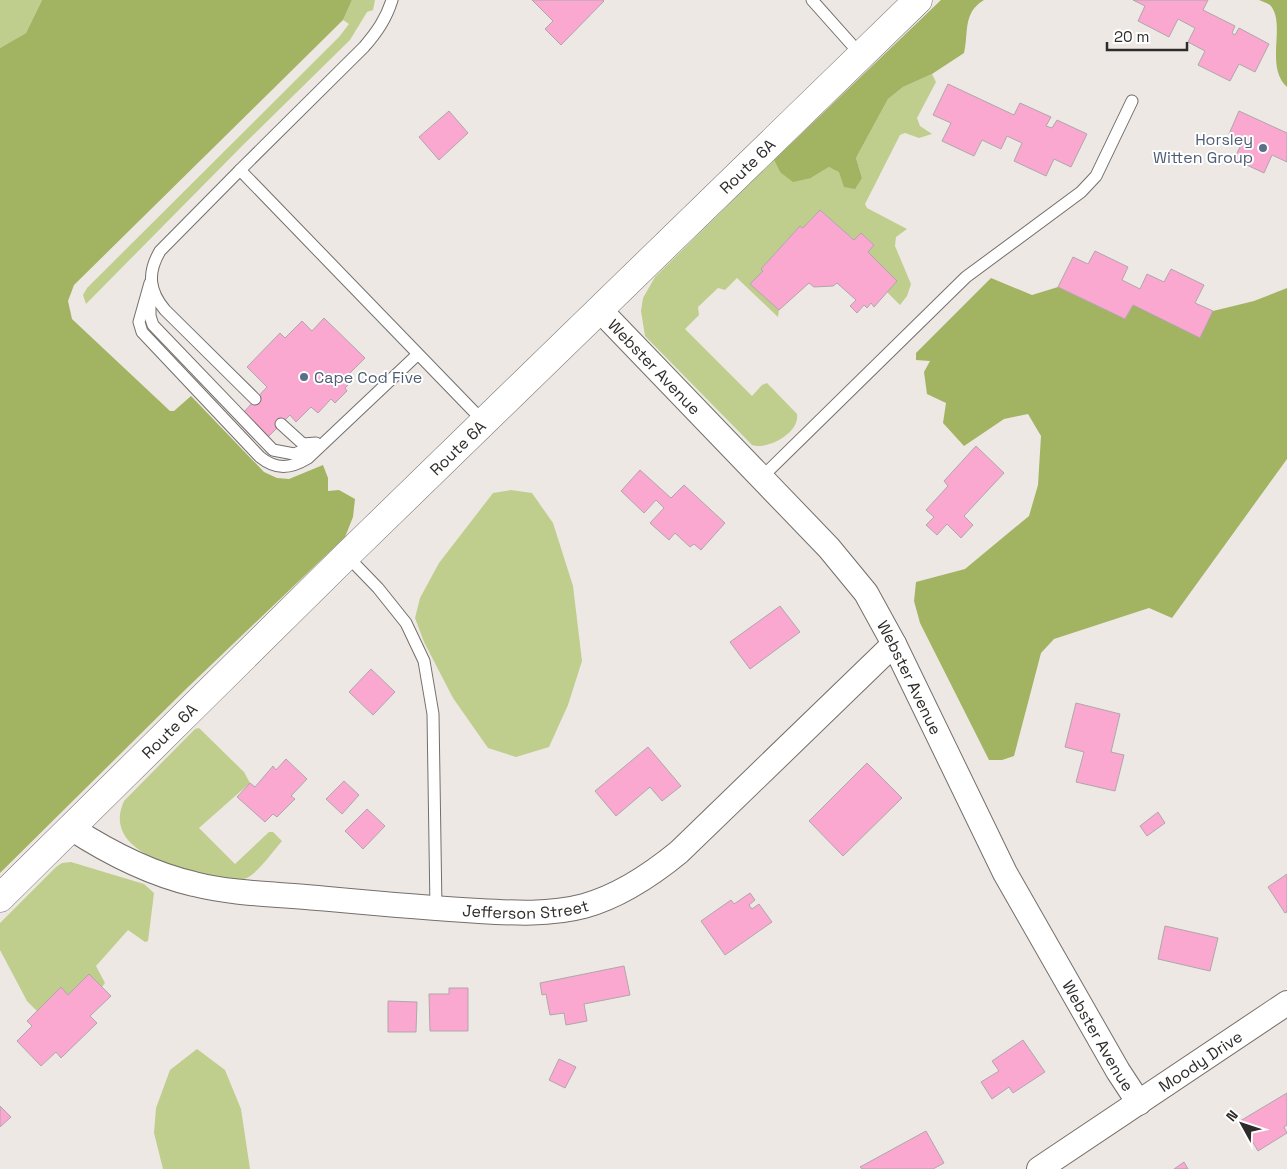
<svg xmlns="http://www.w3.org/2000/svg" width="1287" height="1169" viewBox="0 0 1287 1169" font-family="'Space Grotesk',sans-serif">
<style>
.green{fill:#bfce8c}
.forest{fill:#a2b362}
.building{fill:#faa8cf;stroke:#aea7aa}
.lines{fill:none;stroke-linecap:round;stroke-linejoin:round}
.service-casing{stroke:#746f6b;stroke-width:13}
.minor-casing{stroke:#746f6b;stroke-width:26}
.secondary-casing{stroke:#746f6b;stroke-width:29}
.service{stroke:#fff;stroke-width:11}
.minor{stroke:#fff;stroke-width:24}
.secondary{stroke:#fff;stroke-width:28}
.service-dot{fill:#5c6f8a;stroke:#fff;stroke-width:2}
.labels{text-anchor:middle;stroke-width:4;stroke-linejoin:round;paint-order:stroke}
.service-label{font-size:16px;fill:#4e5e75;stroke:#fff;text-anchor:end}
.street-label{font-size:16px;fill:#2e2c2a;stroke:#fff}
</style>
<rect width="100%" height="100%" fill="#eee8e4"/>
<!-- green -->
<g class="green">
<polygon points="0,0 42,0 26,33 0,48"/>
<polygon points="352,0 375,0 373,10 367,12 350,40 243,145 86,304 83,295 87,288 339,37 349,24 343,20"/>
<path d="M932,74L936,82L917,118L920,126L932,134L919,138L905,133L900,135L865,204L867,208L907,229L896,237L895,246L911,284L907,296L900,305L887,292L897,281L868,252L874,245L861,233L854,240L820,210L803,228L800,226L761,269L763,271L751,284L779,310L778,317L737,278L725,290L718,288L698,307L699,315L685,329L752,396L762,385L767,383L797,414C800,433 768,450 752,445L645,336L641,311L643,298L655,277L774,160L780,172L811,178L829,167L862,178L856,158L888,99L903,87Z"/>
<polygon points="511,490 532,493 553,523 573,586 582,661 568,705 549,747 516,757 488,748 453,698 424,642 415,618 420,598 439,563 493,493"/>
<path d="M199,728L244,772L250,783L199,828L235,864L269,832H273L282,841C273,851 256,876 244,879C232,882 217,877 206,874C172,867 102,849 124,801L195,729Z"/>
<polygon points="71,862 144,884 154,893 148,941 145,942 128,930 96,966 105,983 102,987 89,974 68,995 61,988 37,1011 27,1001 0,950 0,923 56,867 62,863"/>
<polygon points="197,1049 225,1070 241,1109 250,1169 163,1169 154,1133 156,1108 170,1070"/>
</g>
<!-- forest -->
<g class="forest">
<polygon points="42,0 352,0 343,20 74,285 68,301 72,319 170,411 174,411 191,396 264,472 277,478 289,479 323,465 328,478 328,491 339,490 355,499 353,517 345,537 187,688 0,873 0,48 26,33"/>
<path d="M941,0H984C962,13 969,34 964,53L932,74L903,87L888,99L856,158L862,178L855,189L844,187L839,172L829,167L811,178L793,182L780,172L774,160Z"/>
<path d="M1259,0H1287V87C1264,66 1287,23 1270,5C1267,3 1262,1 1259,0Z"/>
<polygon points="991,278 1032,295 1058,287 1125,319 1133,305 1213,311 1254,301 1287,288 1287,459 1172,618 1149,608 1054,639 1041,653 1014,756 1002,760 989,760 920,623 914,601 916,582 965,569 1029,516 1038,485 1041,436 1028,414 1004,419 964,446 943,423 946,403 927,394 924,372 930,361 916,360 916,353"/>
</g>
<!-- building -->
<g class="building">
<polygon points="532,0 603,0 604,1 561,45 545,29 553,21"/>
<polygon points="1133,0 1208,0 1203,10 1235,26 1232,33 1235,35 1239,28 1269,44 1255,72 1239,64 1230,81 1198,65 1205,51 1188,42 1195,28 1178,19 1169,37 1138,21 1145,6"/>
<polygon points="948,84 1014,115 1020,103 1051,117 1046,126 1052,128 1057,120 1087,134 1071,167 1054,159 1046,176 1014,161 1022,143 1007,136 1001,149 982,140 974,156 942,141 951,123 933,115"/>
<polygon points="449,111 468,133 439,160 419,137"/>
<polygon points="1239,111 1287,133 1287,162 1272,155 1264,173 1234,159 1243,141 1229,134"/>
<polygon points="820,210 854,240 861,233 874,245 868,252 897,281 874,307 871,303 867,308 864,305 857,313 850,306 856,300 837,283 833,286 814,287 809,283 779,310 750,284 763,271 761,269 800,226 803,228"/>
<polygon points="1095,251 1128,267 1122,280 1140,289 1147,274 1164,282 1171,269 1204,285 1195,303 1213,311 1200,338 1133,305 1125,319 1058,287 1073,257 1088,264"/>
<polygon points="324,318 365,358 349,374 354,379 345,388 347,391 335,403 331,399 318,413 311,407 296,422 290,415 267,438 242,414 267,387 247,367 280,333 285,338 302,321 312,331"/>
<polygon points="976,446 1004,473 964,516 973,525 961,538 947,524 937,535 926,525 934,517 926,510 948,486 944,481"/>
<polygon points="640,470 671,498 684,485 725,523 701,550 694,544 690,547 675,533 669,540 650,523 664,508 656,500 644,513 621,491"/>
<polygon points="780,606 800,632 750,669 730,642"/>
<polygon points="371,669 395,692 373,715 349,692"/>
<polygon points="1076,703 1120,714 1111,752 1124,755 1115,791 1076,782 1084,752 1065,747"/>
<polygon points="648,747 681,786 662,801 650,787 616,816 595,791"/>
<polygon points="286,759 307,779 291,796 295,799 277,817 273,814 265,822 237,797 250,783 255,787 273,766 276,770"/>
<polygon points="867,763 902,798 843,856 809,821"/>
<polygon points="344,781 359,795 342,814 326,799"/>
<polygon points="367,809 385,826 363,849 345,831"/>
<polygon points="1158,812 1165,823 1147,836 1140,826"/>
<polygon points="1287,874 1287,912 1285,913 1268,887"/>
<polygon points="750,893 755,900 749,905 752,909 759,904 772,922 725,955 701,921 731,900 734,904"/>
<polygon points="1165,926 1218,938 1210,971 1158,959"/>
<polygon points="624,966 630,995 584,1004 587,1021 566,1025 564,1013 550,1015 546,994 542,995 540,983"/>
<polygon points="89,974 111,996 90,1016 97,1023 61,1058 56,1052 41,1066 17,1041 32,1026 27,1021 61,987 68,995"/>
<polygon points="449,988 468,988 468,1031 430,1031 429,994 449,994"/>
<polygon points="388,1001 417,1002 416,1032 388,1032"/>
<polygon points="1023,1040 1045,1072 1013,1093 1009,1087 992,1099 981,1082 999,1071 992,1061"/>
<polygon points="559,1059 576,1067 565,1088 549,1080"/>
<polygon points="1287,1093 1287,1125 1284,1127 1287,1133 1258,1151 1240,1121"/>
<polygon points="0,1106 11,1117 0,1127"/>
<polygon points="926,1131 944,1163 933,1169 862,1169 860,1167"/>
<polygon points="1184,1162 1188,1169 1174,1169"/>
</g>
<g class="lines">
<!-- service casing -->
<g class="service-casing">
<g id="service">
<path d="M392,0C386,19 377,32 364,47L240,170L484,422"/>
<polyline points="812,0 861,55"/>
<path d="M240,170L160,251C147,273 149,291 165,310L255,399"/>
<path d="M150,283L139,322L142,332L260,457C276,470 290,469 308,458L417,355"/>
<polyline points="150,297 150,316 153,325 273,450 294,454 318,445"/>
<polyline points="281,424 303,444 316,443"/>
<polyline points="762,477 966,277 1081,192 1096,176 1132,101"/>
<polyline points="347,556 378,588 406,623 424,661 433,714 436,909"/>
</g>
</g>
<!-- minor casing -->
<g class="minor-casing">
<g id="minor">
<path id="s1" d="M599,309L829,548L866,593L894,644L1005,873L1118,1071L1139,1103"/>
<path id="s2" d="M71,828C108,852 151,874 194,884C233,894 277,894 318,898C372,903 425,908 479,911C514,913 550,915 584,906C620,896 651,875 679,852L894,644"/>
<path id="s3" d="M1039,1169L1287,1003"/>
</g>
</g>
<!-- secondary casing -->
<g class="secondary-casing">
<g id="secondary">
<path id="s4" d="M0,898L346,556L918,0"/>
</g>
</g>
<!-- service -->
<use href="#service" class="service"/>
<!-- minor -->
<use href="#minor" class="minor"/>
<!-- secondary -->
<use href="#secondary" class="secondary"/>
</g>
<!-- markers -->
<g class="service-dot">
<circle cx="1263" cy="148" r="5"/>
<circle cx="304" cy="377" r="5"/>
</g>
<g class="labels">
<!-- service labels -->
<g class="service-label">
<text x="1253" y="145">Horsley<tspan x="1253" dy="18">Witten Group</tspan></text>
<text x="314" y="383" text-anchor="start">Cape Cod Five</text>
</g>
<!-- street labels -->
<g class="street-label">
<text dy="6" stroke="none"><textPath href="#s4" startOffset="1046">Route 6A</textPath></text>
<text dy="6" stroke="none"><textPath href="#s1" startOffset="80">Webster Avenue</textPath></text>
<text dy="6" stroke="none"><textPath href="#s4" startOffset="642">Route 6A</textPath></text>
<text dy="6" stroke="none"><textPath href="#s1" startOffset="485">Webster Avenue</textPath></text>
<text dy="6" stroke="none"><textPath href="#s4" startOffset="238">Route 6A</textPath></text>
<text dy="6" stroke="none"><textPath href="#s2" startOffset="469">Jefferson Street</textPath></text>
<text dy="6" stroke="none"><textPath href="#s1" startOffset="890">Webster Avenue</textPath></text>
<text dy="6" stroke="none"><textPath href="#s3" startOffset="194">Moody Drive</textPath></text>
</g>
</g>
<!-- north arrow -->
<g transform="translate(1242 1124) rotate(310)" stroke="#ffffff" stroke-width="4" paint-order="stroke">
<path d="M0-4L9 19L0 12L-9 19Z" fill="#2e2c2a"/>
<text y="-8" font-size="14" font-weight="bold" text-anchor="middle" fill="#2e2c2a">N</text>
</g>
<!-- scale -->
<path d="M1107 42v8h80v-8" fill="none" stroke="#2e2c2a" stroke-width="2.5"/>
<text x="1114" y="42" font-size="15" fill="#2e2c2a" stroke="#ffffff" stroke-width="4" paint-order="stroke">20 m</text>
</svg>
